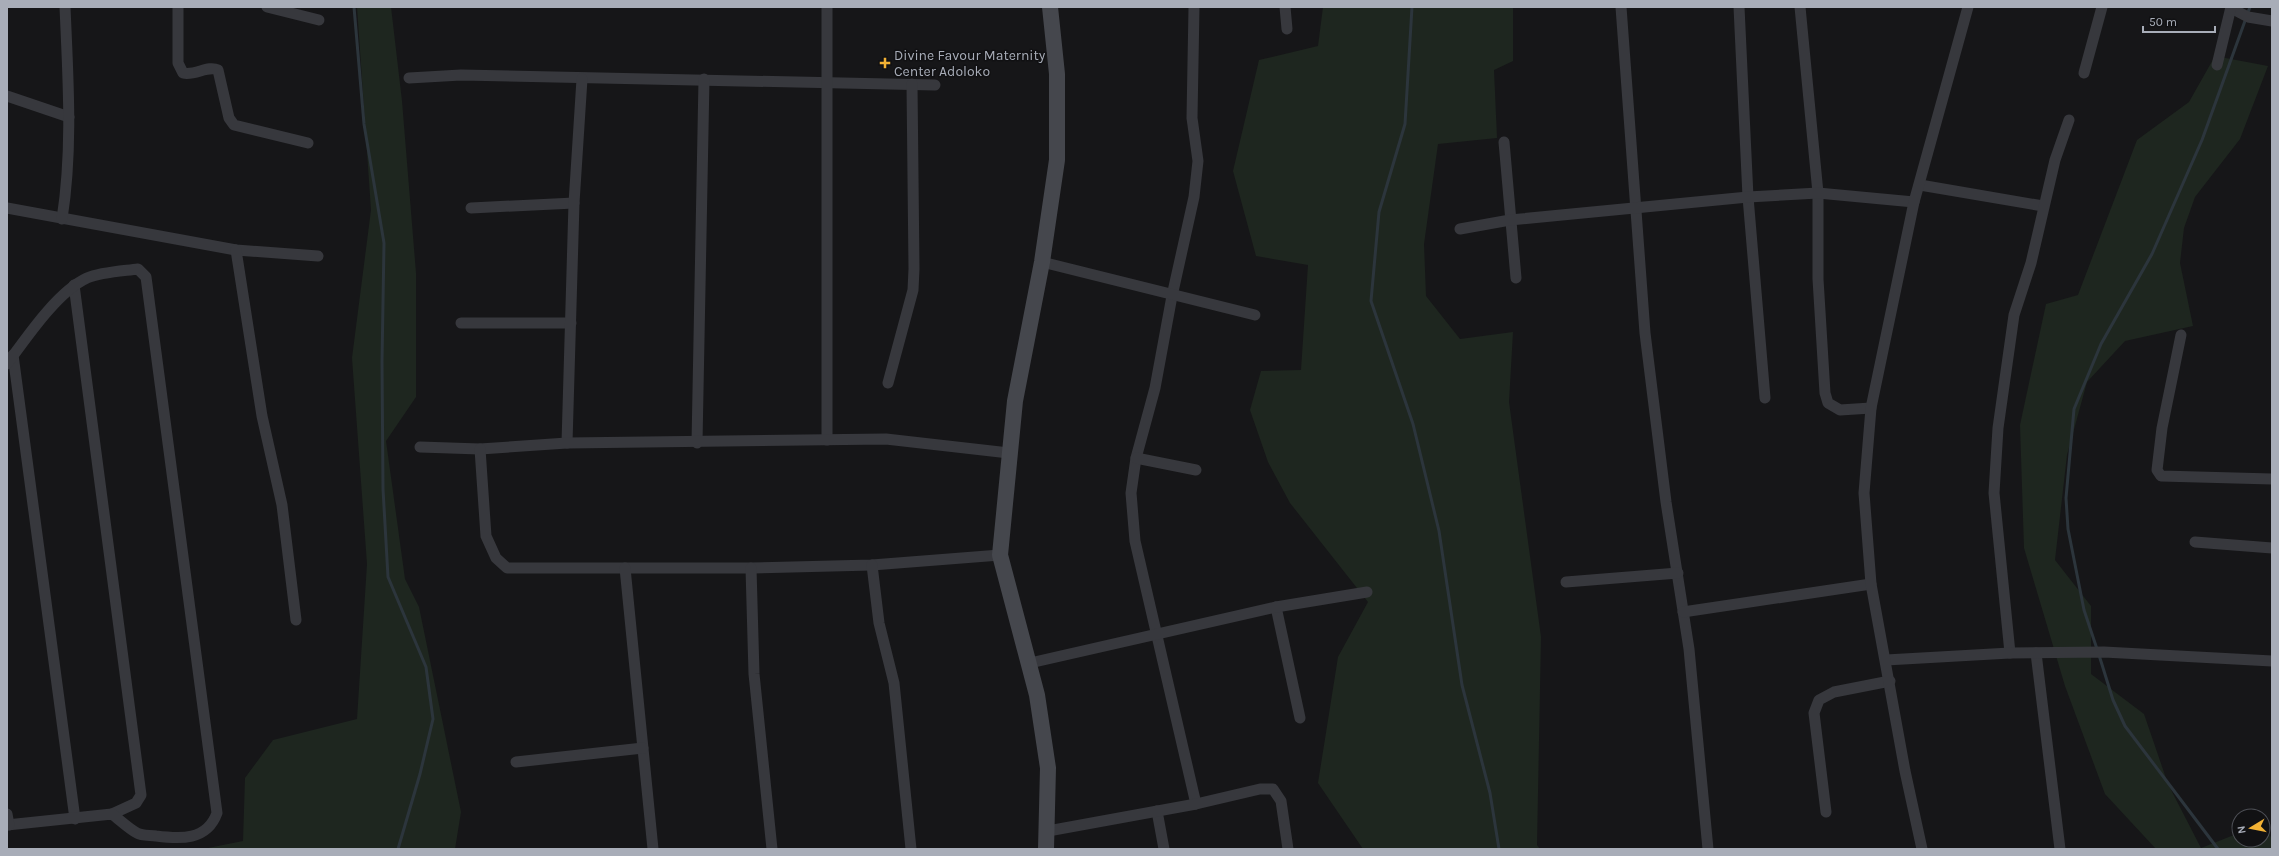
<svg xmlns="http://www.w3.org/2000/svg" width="2279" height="856" viewBox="0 0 2279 856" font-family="Karla,sans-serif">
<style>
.green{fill:#1e261f}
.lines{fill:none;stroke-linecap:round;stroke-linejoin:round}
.stream{stroke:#2c353c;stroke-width:3}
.street{stroke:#37383d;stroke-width:11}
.secondary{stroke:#45474d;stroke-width:16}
.poi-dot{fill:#f2b134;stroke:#111113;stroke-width:1.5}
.labels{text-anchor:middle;stroke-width:3;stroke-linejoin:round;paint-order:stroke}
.poi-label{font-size:14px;fill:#a8adb8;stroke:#111113;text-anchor:start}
</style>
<rect width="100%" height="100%" fill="#161618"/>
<!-- green -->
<g class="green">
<polygon points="357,7 391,7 402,101 416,273 416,397 386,441 405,579 419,607 461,812 455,849 203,849 243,841 245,778 273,740 357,719 367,564 352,358 371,210"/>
<polygon points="1323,7 1513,7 1513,61 1494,70 1497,138 1438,144 1424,244 1426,296 1460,339 1513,332 1509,402 1541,637 1537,845 1540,849 1363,849 1318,783 1338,657 1368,602 1290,503 1268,462 1250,410 1261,371 1301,370 1308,265 1256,256 1233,171 1259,60 1318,46"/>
<polygon points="2215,56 2268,66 2240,139 2195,197 2184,228 2180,263 2193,326 2125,341 2087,382 2067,455 2055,560 2091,606 2091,674 2144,714 2168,784 2201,848 2239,833 2239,840 2263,840 2263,824 2265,823 2272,840 2272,849 2156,849 2105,794 2065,686 2024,548 2020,425 2046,304 2078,295 2137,140 2189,102"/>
</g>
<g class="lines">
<!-- stream -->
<g class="stream">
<polyline points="354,7 364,124 384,243 382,362 383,489 388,577 426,667 433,719 420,774 398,849"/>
<polyline points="1412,7 1405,124 1379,212 1371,301 1413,424 1439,531 1462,685 1490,793 1499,849"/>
<polyline points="2097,649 2084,610 2068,529 2066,498 2074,409 2101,344 2152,254 2202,140 2250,7"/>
<polyline points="2099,655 2113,700 2125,726 2218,849"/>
</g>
<!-- street -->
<g class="street">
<path d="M178,7V63L183,73C195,76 208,65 218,70L229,118L234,125L308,143"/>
<polyline points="267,7 319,20"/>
<polyline points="1194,7 1192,118 1198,161 1194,197 1172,296 1155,388 1136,458 1131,493 1135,541 1196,804"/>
<polyline points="1285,7 1287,29"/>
<polyline points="1621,7 1645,333 1666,502 1689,649 1708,849"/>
<polyline points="1739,7 1748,197 1765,398"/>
<polyline points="1800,7 1818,193 1818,279 1825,393 1828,403 1840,410 1871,408"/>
<polyline points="2231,8 2248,17 2272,21"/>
<polyline points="2217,65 2231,7"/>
<polyline points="2084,73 2102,7"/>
<polyline points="409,78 461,75 935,85"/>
<polyline points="7,96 69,117"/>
<polyline points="1504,142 1516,278"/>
<polyline points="1920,185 2043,206"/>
<polyline points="7,208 236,250 318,256"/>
<polyline points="471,208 574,203"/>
<path d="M62,219C73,149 68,78 65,7"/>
<polyline points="1460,229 1510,220 1748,197 1818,193 1914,202"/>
<polyline points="236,250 262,416 282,505 296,620"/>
<polyline points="1042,262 1255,315"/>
<polyline points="74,285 141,795 136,803 112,814"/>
<polyline points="461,323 571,323"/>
<polyline points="2181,335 2162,428 2157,470 2161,476 2272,479"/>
<polyline points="13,355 75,819"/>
<path d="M7,364C27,337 57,292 87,278C101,272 123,271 138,269L146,277L217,813C207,841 180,839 156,836C150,835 142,836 137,833C128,828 120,820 112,814L7,825"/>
<polyline points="888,383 913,290 914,269 912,84"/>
<polyline points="827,440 827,7"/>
<polyline points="567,443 574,203 582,79"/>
<polyline points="697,443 704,79"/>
<polyline points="420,447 480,449 567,443 886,439 1009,453"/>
<polyline points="480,449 486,536 496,558 507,568 751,568 872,565 1000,555"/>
<polyline points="1136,458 1196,470"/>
<polyline points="2195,542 2272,548"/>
<polyline points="872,565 879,623 894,683 911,849"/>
<polyline points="625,568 653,849"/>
<polyline points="751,568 754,674 772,849"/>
<polyline points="1566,582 1678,573"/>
<polyline points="1276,607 1300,718"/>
<polyline points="1683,612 1871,584"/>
<polyline points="2010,653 1994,493 1998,428 2014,315 2031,263 2055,160 2069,120"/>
<polyline points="2036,653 2060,849"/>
<polyline points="1886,660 2010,653 2104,652 2272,661"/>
<polyline points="1030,663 1276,607 1367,592"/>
<polyline points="516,762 643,748"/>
<polyline points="1157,811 1164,849"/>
<polyline points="1826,812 1814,713 1819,700 1834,692 1890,681"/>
<polyline points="7,814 9,825"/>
<polyline points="1048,831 1196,804 1260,789 1273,789 1281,801 1288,849"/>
<polyline points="1922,849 1905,771 1871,584 1864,493 1871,408 1914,202 1968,7"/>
</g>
<!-- secondary -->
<polyline class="secondary" points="1046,849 1048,768 1037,695 1000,555 1015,401 1042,262 1057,160 1057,74 1050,7"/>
</g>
<!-- markers -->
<path class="poi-dot" d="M883 57h4v4h4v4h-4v4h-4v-4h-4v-4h4z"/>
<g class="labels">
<!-- poi labels -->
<g class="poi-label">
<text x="894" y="60">Divine Favour Maternity<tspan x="894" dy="16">Center Adoloko</tspan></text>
</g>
</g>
<!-- border -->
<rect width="2279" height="856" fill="none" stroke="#a8adb8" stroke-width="16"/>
<!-- north arrow -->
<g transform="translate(2251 828) rotate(260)"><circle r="19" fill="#111113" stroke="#4d4f55"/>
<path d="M0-3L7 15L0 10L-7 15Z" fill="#f2b134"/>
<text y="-6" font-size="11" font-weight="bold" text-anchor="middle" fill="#a8adb8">N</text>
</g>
<!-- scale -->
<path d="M2143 26v6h72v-6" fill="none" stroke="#a8adb8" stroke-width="2"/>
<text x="2149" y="26" font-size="12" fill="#a8adb8" stroke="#111113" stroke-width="3" paint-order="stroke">50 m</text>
</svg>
